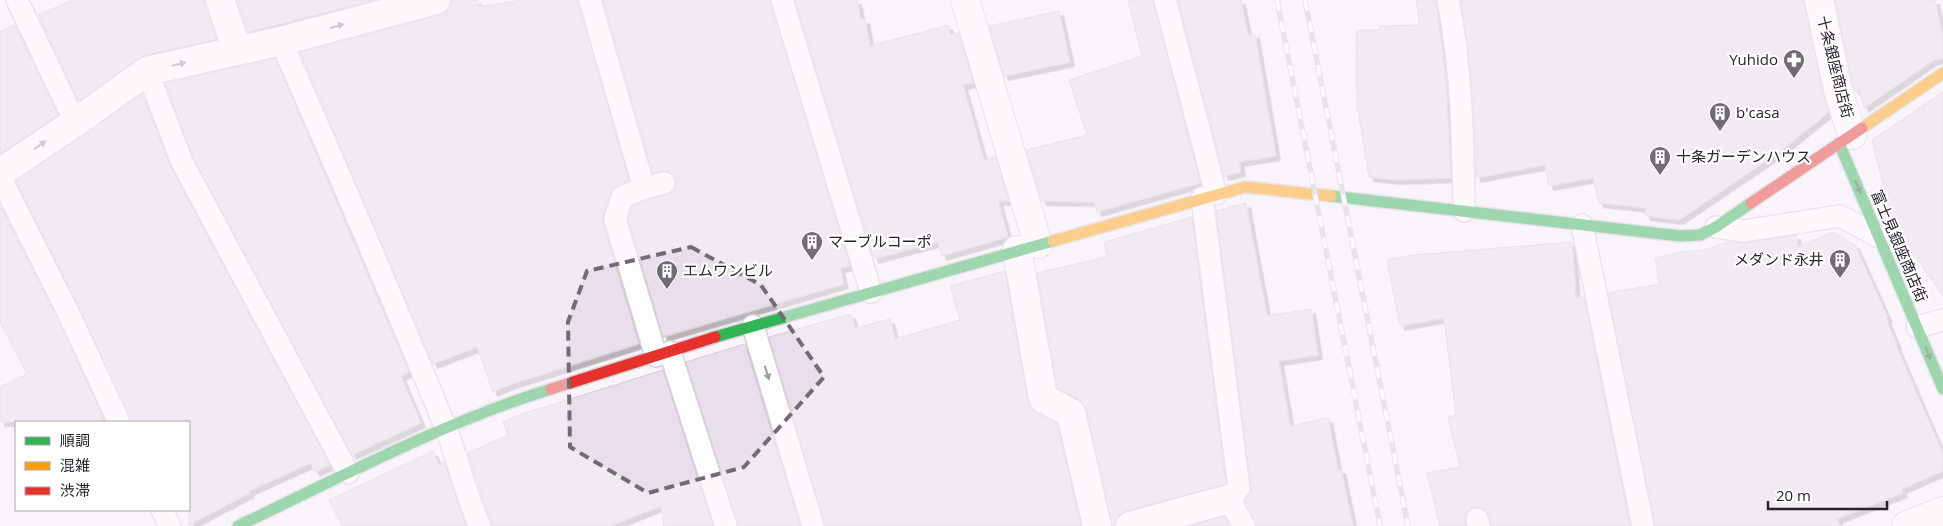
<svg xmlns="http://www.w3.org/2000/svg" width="1943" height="526" viewBox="0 0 1943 526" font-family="'Open Sans','Noto Sans JP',sans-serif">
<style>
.building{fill:#e9deec;stroke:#d2ccd4;filter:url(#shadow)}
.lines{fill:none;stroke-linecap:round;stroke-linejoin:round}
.lane-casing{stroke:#d7d1d9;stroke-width:24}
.street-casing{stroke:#d7d1d9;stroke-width:30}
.fast-casing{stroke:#d7d1d9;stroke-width:14}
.slow-casing{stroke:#d7d1d9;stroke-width:14}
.jam-casing{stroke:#d7d1d9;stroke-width:14}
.lane{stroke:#fefdfe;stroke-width:21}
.street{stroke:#fefdfe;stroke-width:28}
.fast{stroke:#30b455;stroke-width:11}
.slow{stroke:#ff9f0a;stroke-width:11}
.jam{stroke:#e5322d;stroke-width:11}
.rail-casing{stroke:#d0cfd1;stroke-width:5.5}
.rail{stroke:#fff;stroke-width:4;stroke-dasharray:11;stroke-linecap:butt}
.oneway{fill:#9e9a9f}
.oneway2{fill:#2b5c3b}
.marked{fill:none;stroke:#716c73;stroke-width:4;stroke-dasharray:10 6;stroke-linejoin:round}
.labels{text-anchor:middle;stroke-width:4.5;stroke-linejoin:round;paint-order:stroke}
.poi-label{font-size:15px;fill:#28222a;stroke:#fff;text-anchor:start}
.street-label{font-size:15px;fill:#28222a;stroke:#fff}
</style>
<defs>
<filter id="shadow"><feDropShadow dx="4.5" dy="4.5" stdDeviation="0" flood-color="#0004"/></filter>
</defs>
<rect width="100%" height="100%" fill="#f9f4fa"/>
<!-- building -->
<g class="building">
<polygon points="73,0 205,0 217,39 143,56 79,101 38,15"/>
<polygon points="236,0 375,0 248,32"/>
<polygon points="451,0 477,0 478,7 522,0 578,0 629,181 613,189 603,215 603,222 639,344 512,384 493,392 477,347 433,364 300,52 440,15 447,11"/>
<polygon points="603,0 770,0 850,266 840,268 844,284 663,337 628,219 632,206 672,192 676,187 676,180 673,175 668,171 653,173"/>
<polygon points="795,0 857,0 861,19 865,19 870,46 948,25 950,35 959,33 973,83 963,85 984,160 996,157 1009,201 998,201 1008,237 942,256 938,242 874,259"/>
<polygon points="1128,0 1153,0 1200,183 1097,212 1094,202 1042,201 1026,150 1087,135 1069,80 1142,56"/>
<polygon points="1178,0 1241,0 1248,35 1255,34 1276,156 1239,162 1241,172 1224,176"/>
<polygon points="1416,0 1436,0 1446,80 1451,178 1395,180 1369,177 1357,106 1356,30 1380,30 1380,26 1420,25"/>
<polygon points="1461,0 1804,0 1823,93 1829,112 1778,153 1679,220 1646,216 1645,208 1599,203 1593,178 1549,186 1545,165 1476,178 1471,78"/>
<polygon points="1835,0 1935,0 1943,38 1943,58 1934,60 1864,108 1859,88 1855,91 1853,86"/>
<polygon points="1059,11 1070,62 1004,76 989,26"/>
<polygon points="15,25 58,115 0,154 0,32"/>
<polygon points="275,58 409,372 401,376 421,423 352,455 193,157 165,83"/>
<polygon points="1943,92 1943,296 1893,225 1872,140"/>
<polygon points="142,94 171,168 330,465 315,472 311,463 249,491 250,493 189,525 189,422 131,422 79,307 16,181"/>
<polygon points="1246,203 1267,316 1311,309 1318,355 1279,361 1290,426 1328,418 1338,470 1341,469 1353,526 1256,526 1244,501 1251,492 1251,486 1216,211"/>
<polygon points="0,205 57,317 105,422 0,422 0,387 27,374 0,322"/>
<polygon points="1192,217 1226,484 1126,511 1119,515 1115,526 1112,526 1086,409 1079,399 1057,388 1037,273 1107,257 1104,242"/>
<polygon points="1833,232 1855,245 1888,318 1886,318 1897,345 1896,345 1943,454 1943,471 1902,489 1903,493 1837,519 1840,526 1655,526 1608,293 1660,284 1655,258 1686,251 1701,251 1729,242 1745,243 1796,235 1798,247"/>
<polygon points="1572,242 1576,298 1584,297 1630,526 1491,526 1486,510 1480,507 1473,507 1468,511 1465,516 1466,526 1440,526 1427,473 1460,467 1448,417 1456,415 1444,318 1400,326 1387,260 1414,255"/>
<polygon points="1005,271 1028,401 1031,407 1035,412 1057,423 1081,526 825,526 769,337 851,314 855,328 890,319 895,339 960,320 950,286"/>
<polygon points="745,344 800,526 738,526 686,362"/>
<polygon points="663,370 713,526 664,526 661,506 610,526 492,526 468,453 508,435 503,422 522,414"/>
<polygon points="433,451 439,465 444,462 466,526 342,526 329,500"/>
<polygon points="1224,516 1230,526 1189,526"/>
</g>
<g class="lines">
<!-- lane casing -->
<g class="lane-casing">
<g id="lane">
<polyline points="17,0 75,122"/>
<polyline points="590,0 644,188 622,197 615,219 656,356"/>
<polyline points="782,0 871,292"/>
<polyline points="1165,0 1216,194"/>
<path d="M1448,0C1462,70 1463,141 1464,211"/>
<path d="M281,41C337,169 392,297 445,426C458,458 465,494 480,526"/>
<polyline points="147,71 182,162 348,473"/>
<polyline points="0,177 68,312 119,422"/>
<polyline points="644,188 664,183"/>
<polyline points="1202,198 1239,488 1229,499 1244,526"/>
<polyline points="1582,225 1643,526"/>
<polyline points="1716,227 1743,231 1840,216 1879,237"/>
<polyline points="753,326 813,526"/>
<polyline points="1917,327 1943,320"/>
<polyline points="670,352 726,526"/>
<polyline points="162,510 170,526"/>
<polyline points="1477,519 1479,526"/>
</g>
</g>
<!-- street casing -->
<g class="street-casing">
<g id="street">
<polyline points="220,0 237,50"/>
<polyline points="965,0 1038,244"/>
<polyline points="1819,0 1838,90 1852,135"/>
<polyline points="0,173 83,117 147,71 281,41 436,0"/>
<polyline points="1017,250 1043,398 1071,413 1097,526"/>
<polyline points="1130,526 1229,499"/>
<polyline points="1906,526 1943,511"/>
</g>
</g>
<!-- fast casing -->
<g class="fast-casing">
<g id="fast">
<polyline points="1839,143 1943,389"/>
<polyline points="1331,196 1680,236 1700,235 1716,227 1751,203"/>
<polyline points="715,337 1053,241"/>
<path d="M238,526C339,478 444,422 551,389"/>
</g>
</g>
<!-- slow casing -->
<g class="slow-casing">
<g id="slow">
<polyline points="1862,128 1943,73"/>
<polyline points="1053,241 1245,187 1331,196"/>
</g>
</g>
<!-- jam casing -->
<g class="jam-casing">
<g id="jam">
<polyline points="1751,203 1862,128"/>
<polyline points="551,389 715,337"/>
</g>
</g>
<!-- lane -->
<use href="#lane" class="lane"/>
<!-- street -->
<use href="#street" class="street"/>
<!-- fast -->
<use href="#fast" class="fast"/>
<!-- slow -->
<use href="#slow" class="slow"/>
<!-- jam -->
<use href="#jam" class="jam"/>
<!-- rail casing -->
<g class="rail-casing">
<g id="rail">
<polyline points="1277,0 1380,526"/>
<polyline points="1305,0 1408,526"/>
</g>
</g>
<!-- rail -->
<use href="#rail" class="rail"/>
</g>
<!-- one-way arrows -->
<defs><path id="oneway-solid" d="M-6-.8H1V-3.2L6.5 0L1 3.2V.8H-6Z" transform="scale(1.25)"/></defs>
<g class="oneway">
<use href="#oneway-solid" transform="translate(337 26) rotate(-15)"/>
<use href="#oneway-solid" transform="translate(179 64) rotate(-13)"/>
<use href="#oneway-solid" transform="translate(40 145) rotate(-34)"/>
<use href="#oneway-solid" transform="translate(767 373) rotate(73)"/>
</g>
<g class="oneway2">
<use href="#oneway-solid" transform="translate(1858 187) rotate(67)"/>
<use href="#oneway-solid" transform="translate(1928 353) rotate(67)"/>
</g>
<!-- marked area -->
<path d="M0 0H1943V526H0ZM691,247L761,285L824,377L744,467L648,493L570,447L568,322L587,271Z" fill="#f9f4fa" fill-opacity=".55" fill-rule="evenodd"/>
<path class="marked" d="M691,247L761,285L824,377L744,467L648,493L570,447L568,322L587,271Z"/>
<!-- icons -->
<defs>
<g id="pharmacy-pin" transform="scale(1.125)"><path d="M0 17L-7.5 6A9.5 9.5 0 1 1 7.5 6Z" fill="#716c73" stroke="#fff"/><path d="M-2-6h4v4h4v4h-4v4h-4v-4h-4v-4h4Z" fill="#fff"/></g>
<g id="building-pin" transform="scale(1.125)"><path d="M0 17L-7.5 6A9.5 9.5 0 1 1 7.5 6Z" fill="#716c73" stroke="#fff"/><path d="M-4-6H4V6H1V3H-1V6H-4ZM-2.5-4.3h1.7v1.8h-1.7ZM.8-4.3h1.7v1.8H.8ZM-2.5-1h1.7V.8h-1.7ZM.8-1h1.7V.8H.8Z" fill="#fff"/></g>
</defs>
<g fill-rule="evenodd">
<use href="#pharmacy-pin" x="1794" y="60"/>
<use href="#building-pin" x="1720" y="113"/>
<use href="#building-pin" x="1660" y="157"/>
<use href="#building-pin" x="812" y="242"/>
<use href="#building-pin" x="1840" y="260"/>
<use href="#building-pin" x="667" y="271"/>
</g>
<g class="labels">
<!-- poi labels -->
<g class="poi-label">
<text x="1778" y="65" text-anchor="end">Yuhido</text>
<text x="1736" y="118">b'casa</text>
<text x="1676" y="162">十条ガーデンハウス</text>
<text x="828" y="247">マーブルコーポ</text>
<text x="1824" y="265" text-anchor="end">メダンド永井</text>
<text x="683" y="276">エムワンビル</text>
</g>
<!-- street labels -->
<g class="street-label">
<text transform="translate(1835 67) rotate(76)" y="5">十条銀座商店街</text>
<text transform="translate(1899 246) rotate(67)" y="5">富士見銀座商店街</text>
</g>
</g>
<!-- legend -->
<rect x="15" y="421" width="175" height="90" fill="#ffffff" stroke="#a9a7aa"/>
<rect x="25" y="437" width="25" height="8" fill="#30b455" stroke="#a9a7aa"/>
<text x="60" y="446" font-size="15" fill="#28222a">順調</text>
<rect x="25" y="462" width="25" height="8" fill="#ff9f0a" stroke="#a9a7aa"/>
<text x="60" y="471" font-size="15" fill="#28222a">混雑</text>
<rect x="25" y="487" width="25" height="8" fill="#e5322d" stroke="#a9a7aa"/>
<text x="60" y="496" font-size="15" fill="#28222a">渋滞</text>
<!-- scale -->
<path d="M1768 501v8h119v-8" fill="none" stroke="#28222a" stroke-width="2.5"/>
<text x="1776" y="501" font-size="15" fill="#28222a" stroke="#ffffff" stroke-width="4" paint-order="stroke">20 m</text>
</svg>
